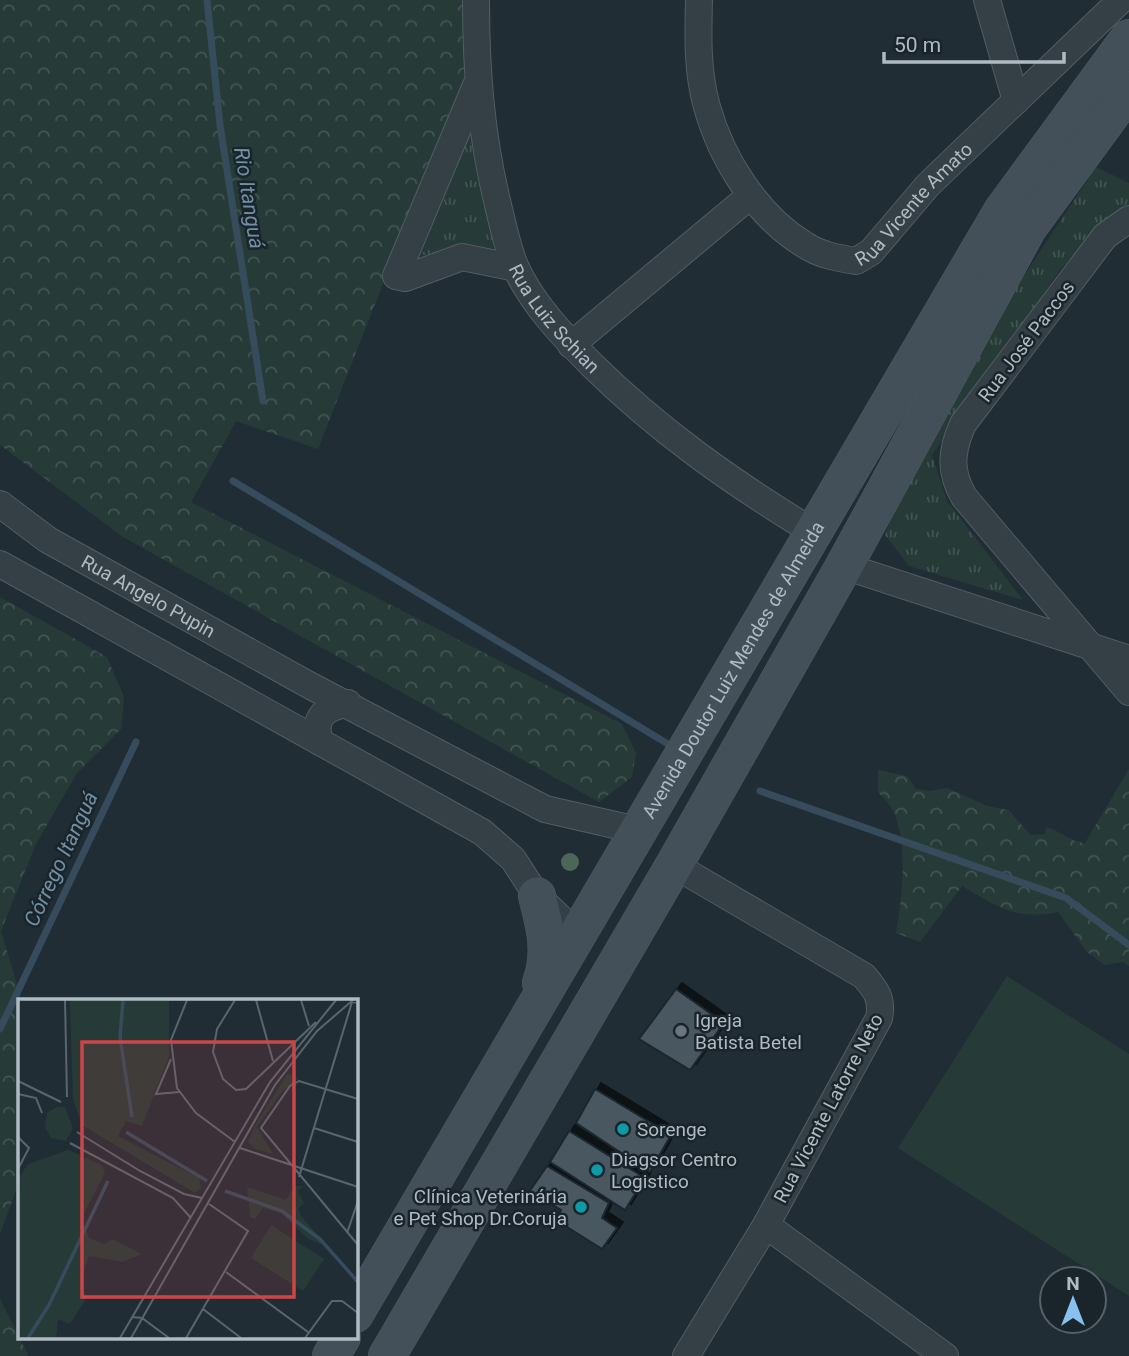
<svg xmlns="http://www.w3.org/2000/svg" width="1129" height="1356" viewBox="0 0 1129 1356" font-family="Roboto,sans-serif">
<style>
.forest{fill:url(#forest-crowns)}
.park{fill:url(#park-tufts)}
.pitch{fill:#263b38}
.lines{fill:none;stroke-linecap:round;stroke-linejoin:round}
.stream{stroke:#364c5c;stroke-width:7}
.building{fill:#495861;stroke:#1c262d;stroke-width:2;filter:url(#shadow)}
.street-casing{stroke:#525d64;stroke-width:28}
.secondary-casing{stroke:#525d64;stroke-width:38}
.street{stroke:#343f46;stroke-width:26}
.secondary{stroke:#434f59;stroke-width:37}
.tree{fill:#4c6757}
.worship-dot{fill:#6b7280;stroke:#1a242b;stroke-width:2.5}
.culture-dot{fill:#0f9aa8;stroke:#1a242b;stroke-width:2.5}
.labels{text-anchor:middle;stroke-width:5;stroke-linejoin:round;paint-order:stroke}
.street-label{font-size:19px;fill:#afbac3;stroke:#1a242b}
.poi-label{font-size:19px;fill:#afbac3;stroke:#1a242b;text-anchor:start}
.water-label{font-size:21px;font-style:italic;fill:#7190a5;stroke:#1a242b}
.inset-river{fill:none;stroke:#364c5c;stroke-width:3.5}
.inset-road{fill:none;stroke:#5a656e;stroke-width:2}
.view{fill:#ce4547;fill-opacity:0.15;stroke:#ce4547;stroke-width:3.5}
.inset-edge{fill:none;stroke:#afbac3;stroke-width:3.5}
</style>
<defs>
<pattern id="forest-crowns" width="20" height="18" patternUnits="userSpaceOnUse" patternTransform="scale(1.75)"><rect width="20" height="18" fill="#263b38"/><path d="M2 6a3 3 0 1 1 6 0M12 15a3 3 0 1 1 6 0" fill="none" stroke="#435553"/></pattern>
<pattern id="park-tufts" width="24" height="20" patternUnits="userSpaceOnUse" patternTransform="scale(1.75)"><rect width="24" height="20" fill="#263b38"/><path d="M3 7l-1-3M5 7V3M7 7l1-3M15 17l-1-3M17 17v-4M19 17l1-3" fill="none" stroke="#435553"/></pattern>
<filter id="shadow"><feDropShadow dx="6" dy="-6" stdDeviation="0" flood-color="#0009"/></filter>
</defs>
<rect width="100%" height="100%" fill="#212d35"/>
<!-- forest -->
<g class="forest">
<polygon points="0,0 468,0 464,78 318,449 236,421 191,502 622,724 636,753 632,777 599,802 123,537 0,445"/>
<polygon points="0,597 107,657 124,697 121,729 77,773 36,844 1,931 22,1001 19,1001 19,1182 0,1234"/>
<path d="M1129,769V966L1123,962L1105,965L1087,952L1058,912C1015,921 998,906 962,886L920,942L896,933C902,899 909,840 892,809C889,803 882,797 878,792V770L907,776L916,789L930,791L947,788L987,806L1008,810L1031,835L1045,834L1046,827C1061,831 1070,842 1085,843Z"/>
<polygon points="0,1299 28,1355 28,1356 0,1356"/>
</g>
<!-- park -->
<g class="park">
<polygon points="470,118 495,255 465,247 410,258"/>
<polygon points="1096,167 1129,183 1129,207 1107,220 1060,270 932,455 947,501 1023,600 909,566 885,535 919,442 1006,303"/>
</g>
<!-- pitch -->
<polygon class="pitch" points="1007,976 1129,1054 1129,1296 898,1148"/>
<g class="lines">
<!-- stream -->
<g class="stream">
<polyline points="207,0 220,125 263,401"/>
<polyline points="233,481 668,744"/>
<polyline points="760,791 1066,898 1129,945"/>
<polyline points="0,1029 136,742"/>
</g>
</g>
<!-- building -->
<g class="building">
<polygon points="676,989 724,1023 690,1070 639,1039"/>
<polygon points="595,1089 671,1135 650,1172 576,1123"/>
<polygon points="569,1131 645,1178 625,1210 550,1162"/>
<polygon points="547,1166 609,1203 602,1218 617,1228 602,1249 556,1220 561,1210 529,1192"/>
</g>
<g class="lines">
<!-- street casing -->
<g class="street-casing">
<g id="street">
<path id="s1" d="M476,0C476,71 481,135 498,205C503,225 507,246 515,266C532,304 564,337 593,366C659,431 733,483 812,531"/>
<path id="s2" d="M699,0C698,36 697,72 707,107C722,160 757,216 805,245C820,255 838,258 856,261L871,252L928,185L1121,0"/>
<polyline points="987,0 1016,101"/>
<polyline points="477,83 396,276 405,278 462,257 516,268"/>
<path d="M1129,219L1105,236L963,424C951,451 949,471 964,497L1129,692"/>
<polyline points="571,345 751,195"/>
<path id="s3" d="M0,504L48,540L309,685L545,809L641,831"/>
<polyline points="0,564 482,832 513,859 537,896 578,935"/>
<polyline points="844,566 1129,659"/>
<path d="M320,742C312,717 325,708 348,703"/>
<path d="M674,865L864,976C876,990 883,999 879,1018L766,1225L686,1356"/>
<polyline points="766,1225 945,1356"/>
</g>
</g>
<!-- secondary casing -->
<g class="secondary-casing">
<g id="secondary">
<path d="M537,896C545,927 552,952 541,983"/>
<path id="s4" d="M355,1314L1002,211L1129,38"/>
<polyline points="331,1356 342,1337"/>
<polyline points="387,1356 674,865 844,566 1028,228 1129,90"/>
</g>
</g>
<!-- street -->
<use href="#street" class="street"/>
<!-- secondary -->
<use href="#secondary" class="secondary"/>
</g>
<!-- trees -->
<circle class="tree" cx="570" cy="862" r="9"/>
<!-- markers -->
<circle class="worship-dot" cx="681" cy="1031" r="7"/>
<g class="culture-dot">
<circle cx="623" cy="1129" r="7"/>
<circle cx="597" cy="1170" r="7"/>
<circle cx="581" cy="1207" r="7"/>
</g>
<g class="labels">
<!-- street labels -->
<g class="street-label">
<text dy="7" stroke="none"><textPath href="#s2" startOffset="416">Rua Vicente Amato</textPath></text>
<text dy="7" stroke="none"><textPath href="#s1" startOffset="336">Rua Luiz Schian</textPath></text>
<text transform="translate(1026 341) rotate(-53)" y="7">Rua José Paccos</text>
<text dy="7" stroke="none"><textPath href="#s3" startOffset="175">Rua Angelo Pupin</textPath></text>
<text dy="7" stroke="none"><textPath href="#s4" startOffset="747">Avenida Doutor Luiz Mendes de Almeida</textPath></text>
<text transform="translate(828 1108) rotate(-62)" y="7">Rua Vicente Latorre Neto</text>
</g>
<!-- poi labels -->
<g class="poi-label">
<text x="695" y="1027">Igreja<tspan x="695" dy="22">Batista Betel</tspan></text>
<text x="637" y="1136">Sorenge</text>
<text x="611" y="1166">Diagsor Centro<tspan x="611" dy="22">Logistico</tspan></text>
<text x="567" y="1203" text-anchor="end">Clínica Veterinária<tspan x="567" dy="22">e Pet Shop Dr.Coruja</tspan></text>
</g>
<!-- water labels -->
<g class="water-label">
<text transform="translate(249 198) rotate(81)" y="7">Rio Itanguá</text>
<text transform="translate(61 859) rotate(-65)" y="7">Córrego Itanguá</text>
</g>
</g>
<!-- overview -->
<g transform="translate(18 999)">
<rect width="340" height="340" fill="#212d35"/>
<path d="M52,1H151V58L124,127L108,122L100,137L181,179L183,189L177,194L64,126L55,100ZM50,151L84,166L87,174L64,218L71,239L86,245L95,240L124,255L104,263L71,257L62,282L69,298L52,325L40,320L38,339H0V180L10,165ZM276,187H286L280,192L286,204L280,210L283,217L311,249L289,239L263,214L245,209L237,220L232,218L229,188L268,201Z" fill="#263b38"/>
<path d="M270,74L280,80L263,94L239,128L256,156L235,149L230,143L237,126ZM39,108H47L55,129L48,142L33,139L27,128L29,114Z" fill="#263b38"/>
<path d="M253,226L306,260L285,292L233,259Z" fill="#263b38"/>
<path class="inset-river" d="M105,1L102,38L114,118M108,133L189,182M207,192L264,212L302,240L340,283M10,339L31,306L90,182"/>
<path class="inset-road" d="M47,1L49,98M169,1L153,41L159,89L178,114L217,143M217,1L199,30L195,53L205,80L218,91L228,90L298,23M238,1L255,62M283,1L291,27M153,60L138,95L161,93M0,82L43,103M0,95L18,99L24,114M340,100L281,82L272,87L243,129L340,246M296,129L340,143M59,133L122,172L166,195L184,199M0,138L11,149L0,170M52,144L155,199L173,219M222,149L340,188M281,178L334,3L340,4M329,234L340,202M208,273L290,333M185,310L223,339M114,318L124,319L151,339M102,339L252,83L318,1M113,339L257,86L299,32L335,1M168,339L230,232L191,205M287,339L314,302H324L340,314"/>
<path class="view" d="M64,43H276V298H64Z"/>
<rect width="340" height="340" class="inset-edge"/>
</g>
<!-- north arrow -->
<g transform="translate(1073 1300)"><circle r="33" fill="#1a242b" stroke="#566068" stroke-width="2"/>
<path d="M0-5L12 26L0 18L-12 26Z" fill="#87c1f0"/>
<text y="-10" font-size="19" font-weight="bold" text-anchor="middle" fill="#afbac3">N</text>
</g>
<!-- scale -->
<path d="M884 52v10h180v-10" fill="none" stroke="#afbac3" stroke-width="3.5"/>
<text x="894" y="52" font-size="21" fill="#afbac3" stroke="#1a242b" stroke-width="5" paint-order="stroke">50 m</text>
</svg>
